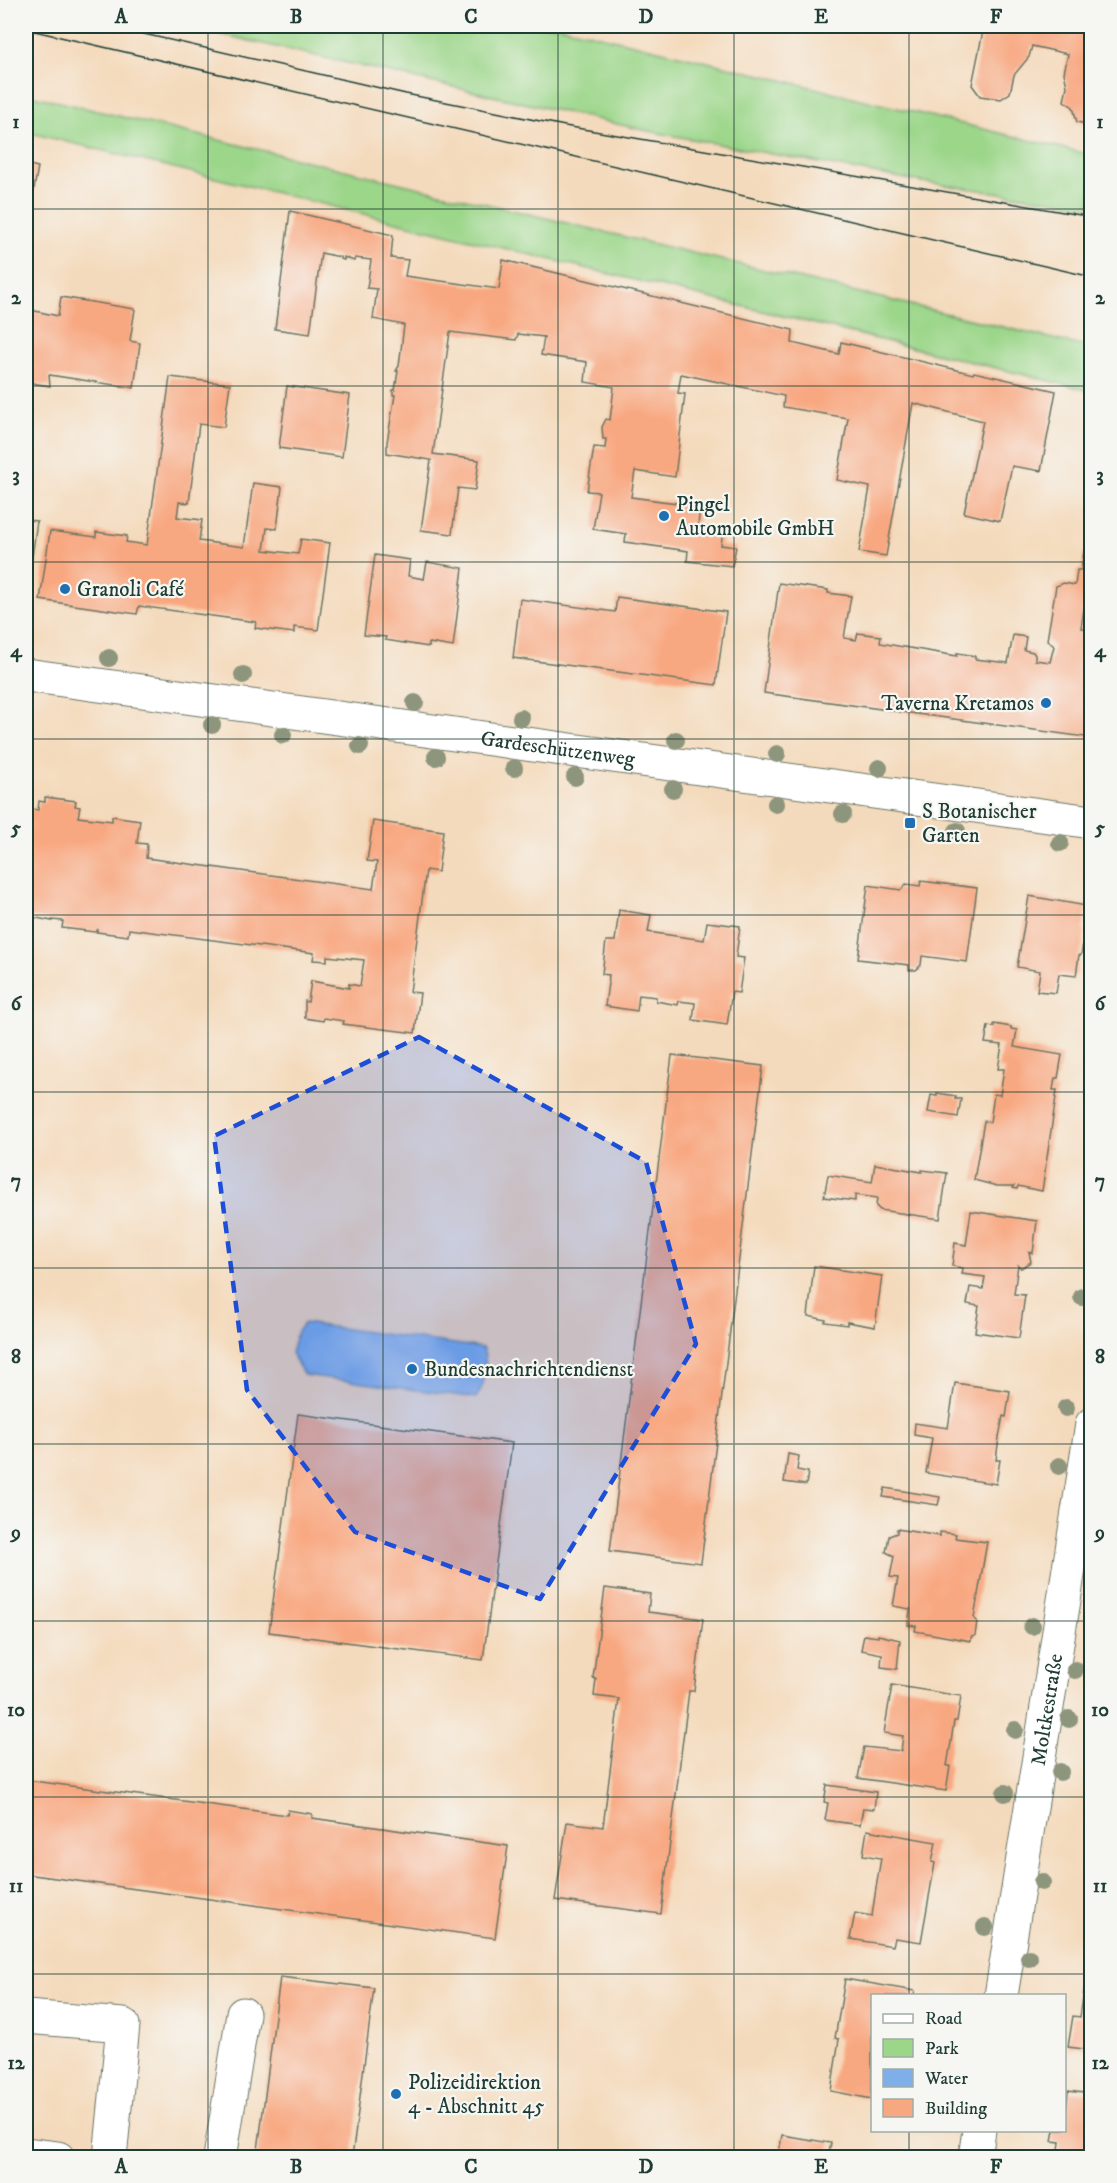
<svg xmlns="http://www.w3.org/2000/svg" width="1117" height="2183" viewBox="0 0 1117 2183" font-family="'IM FELL DW Pica',serif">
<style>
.green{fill:#9bd689;stroke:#5d8a5e;stroke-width:1.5}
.water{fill:#7eafe9;stroke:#4e768e;stroke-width:1.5}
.building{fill:#f8a881}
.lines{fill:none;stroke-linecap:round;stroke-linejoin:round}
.minor-casing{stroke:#6a7464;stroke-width:35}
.minor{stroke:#fff;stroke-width:33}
.tram{stroke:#1f3d34;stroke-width:1.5}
.tree{fill:#8d957b}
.marked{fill:#1d4ed8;fill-opacity:0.2;stroke:#1d4ed8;stroke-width:4.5;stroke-dasharray:12 8;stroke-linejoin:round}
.grid{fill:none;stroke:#1f3d34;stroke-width:1.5;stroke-opacity:0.55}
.poi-dot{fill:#1f6fb2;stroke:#f6f6f2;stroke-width:2}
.labels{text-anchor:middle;stroke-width:4.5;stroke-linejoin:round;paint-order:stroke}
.poi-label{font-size:21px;fill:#1f3d34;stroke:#f6f6f2;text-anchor:start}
.street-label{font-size:21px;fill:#1f3d34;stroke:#f6f6f2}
.neatline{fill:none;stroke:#1f3d34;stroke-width:2}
.grid-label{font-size:20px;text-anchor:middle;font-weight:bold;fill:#1f3d34}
</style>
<rect width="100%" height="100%" fill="#f6f6f2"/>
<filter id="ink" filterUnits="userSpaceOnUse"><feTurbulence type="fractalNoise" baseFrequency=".0167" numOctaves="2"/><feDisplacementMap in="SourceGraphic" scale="12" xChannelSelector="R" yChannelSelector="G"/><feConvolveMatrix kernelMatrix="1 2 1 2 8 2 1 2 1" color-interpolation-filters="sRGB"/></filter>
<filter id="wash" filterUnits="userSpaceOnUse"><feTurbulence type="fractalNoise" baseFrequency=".008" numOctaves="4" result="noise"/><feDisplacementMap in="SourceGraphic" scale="24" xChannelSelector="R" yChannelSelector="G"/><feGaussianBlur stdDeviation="1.35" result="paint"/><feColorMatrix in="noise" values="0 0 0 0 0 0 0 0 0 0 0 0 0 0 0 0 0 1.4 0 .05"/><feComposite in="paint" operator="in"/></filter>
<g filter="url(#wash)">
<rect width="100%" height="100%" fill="#f4dabc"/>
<!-- green -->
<g class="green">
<polygon points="184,26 559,26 1091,155 1091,206 916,181 648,131"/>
<polygon points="26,94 1091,348 1091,391 26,132"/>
</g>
<!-- water -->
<path class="water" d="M304,1323L483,1348C488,1366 487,1382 476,1398L304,1375L291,1353L297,1331Z"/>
<g id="blocks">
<!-- building -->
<g class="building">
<polygon points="984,26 1092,26 1092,125 1077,122 1073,107 1064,101 1067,86 1064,73 1068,54 1032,46 1029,57 1014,75 1010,93 1001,99 980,96 972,85"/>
<polygon points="26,164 38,167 27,228 26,228"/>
<polygon points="290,211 393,235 391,258 408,260 405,276 499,289 503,260 793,330 792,343 839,354 841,342 973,374 974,372 1056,391 1041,471 1012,466 1000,521 964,513 983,421 913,403 886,556 859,552 870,487 837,480 848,418 783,407 784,396 681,374 678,393 685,394 675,477 635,471 631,497 700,506 698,526 723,529 721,545 736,547 732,566 687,561 688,551 625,542 626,534 593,529 599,492 587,491 594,447 605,448 606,439 603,439 602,427 606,419 610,420 614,387 585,382 587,362 541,355 544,337 518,334 516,340 450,332 433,454 479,460 475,490 458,488 452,534 421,530 431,460 387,453 387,442 395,395 393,395 393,390 395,390 398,371 396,371 399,366 404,325 373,319 377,289 367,288 371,260 355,258 354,261 344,257 344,260 340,259 340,257 321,253 310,334 275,329"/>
<polygon points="61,297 135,309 130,341 140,343 134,388 49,375 50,386 26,382 26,309 58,316"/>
<polygon points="170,377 230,384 224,427 199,424 189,503 179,502 177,517 202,520 199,541 244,547 253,483 282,487 277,529 267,528 264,550 298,554 301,539 330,543 318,630 294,627 294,633 255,628 256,622 139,606 137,614 40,600 50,531 96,537 96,532 127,536 126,542 147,545"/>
<polygon points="287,386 350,395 342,457 279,448"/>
<polygon points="26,520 37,521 27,594 26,594"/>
<polygon points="1084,552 1092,553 1092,611 1084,609 1081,628 1092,629 1092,738 764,693 779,583 828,590 828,593 851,596 844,638 856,640 858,633 881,636 880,643 957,656 957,653 975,656 975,659 1008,663 1013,635 1026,637 1024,650 1033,652 1035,655 1035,660 1050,662 1054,646 1047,640 1056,586 1064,583 1075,585 1077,570 1081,570"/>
<polygon points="375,555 410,560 408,576 424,579 427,562 463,568 453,647 429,643 429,647 385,640 386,637 364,635"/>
<polygon points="617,597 726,612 716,685 513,658 520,599 615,612"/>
<polygon points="45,797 76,801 75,806 80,807 78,817 112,821 112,816 140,820 137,843 147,844 146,858 373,889 377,862 367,861 373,821 443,831 438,872 426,870 410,992 420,993 415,1033 343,1024 344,1021 324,1018 323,1021 305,1018 305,1001 308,1002 311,981 349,988 349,984 360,986 364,960 327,956 327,961 313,960 314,953 129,929 128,936 97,932 97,930 95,932 62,928 63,921 52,920 52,921 26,916 26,808 38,810 39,801 45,802"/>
<polygon points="921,881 977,888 967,962 922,956 921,965 916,970 909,970 909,965 858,959 868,885 901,890 906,884 920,886"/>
<polygon points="1029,896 1087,906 1083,930 1085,931 1081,955 1079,955 1076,976 1059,974 1056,993 1037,991 1040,971 1017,967"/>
<polygon points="619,910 651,915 648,932 704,940 707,922 740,926 736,957 744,958 739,993 732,992 727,1025 693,1020 695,1003 679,1001 678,1005 656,1001 656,997 639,995 637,1011 605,1006 609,975 602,974 606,941 615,941"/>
<polygon points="994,1024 1011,1027 1011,1029 1017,1030 1014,1047 1062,1055 1058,1078 1055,1078 1053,1090 1057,1090 1042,1191 1018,1186 1017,1189 1013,1188 1014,1186 997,1186 974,1180 984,1121 990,1122 994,1094 1000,1095 1004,1069 998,1069 1002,1045 985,1043 988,1026 994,1027"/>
<polygon points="672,1055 763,1066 701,1563 610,1551"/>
<polygon points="937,1093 956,1096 955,1099 961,1099 958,1117 928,1112 931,1095 937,1096"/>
<polygon points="875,1164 922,1172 922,1170 947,1173 940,1219 880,1210 876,1206 877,1198 855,1195 855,1201 824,1197 828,1175 872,1182"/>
<polygon points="971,1211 1037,1221 1033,1253 1029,1252 1031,1262 1021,1268 1018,1265 1014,1294 1025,1295 1019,1338 975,1332 979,1306 967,1304 970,1287 983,1289 985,1277 962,1274 963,1268 952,1266 955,1243 966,1245"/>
<polygon points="814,1266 882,1276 875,1327 847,1322 847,1325 825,1322 826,1320 808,1316"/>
<polygon points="955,1383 1010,1391 1006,1417 1003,1416 999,1437 996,1460 1000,1460 996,1484 926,1473 932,1438 914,1435 915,1423 948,1428"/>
<polygon points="298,1414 512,1443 483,1660 269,1632"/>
<polygon points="788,1454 799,1456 797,1470 808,1472 806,1485 784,1482"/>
<polygon points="885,1488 940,1497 938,1505 883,1497"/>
<polygon points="897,1529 940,1536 940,1532 956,1534 955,1538 987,1542 974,1618 977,1621 975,1636 971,1637 971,1641 915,1631 916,1626 908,1625 910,1609 893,1606 898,1578 890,1577 894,1556 886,1552 889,1536 897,1533"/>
<polygon points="605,1588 650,1594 648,1612 703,1619 694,1691 689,1691 661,1914 555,1900 567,1822 603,1827 619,1699 594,1696 596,1679 593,1678"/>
<polygon points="864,1635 878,1637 878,1635 900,1640 897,1669 881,1667 882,1654 861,1650"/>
<polygon points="892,1685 961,1696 957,1721 954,1721 951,1742 947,1766 950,1766 946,1791 858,1778 864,1747 901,1751 903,1736 884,1733"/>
<polygon points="26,1780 287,1815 288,1810 312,1814 312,1818 508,1846 495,1938 26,1874"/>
<polygon points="827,1785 876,1792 874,1809 863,1808 860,1825 825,1820 828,1803 824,1802"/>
<polygon points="867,1830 936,1842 932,1862 935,1863 921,1942 895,1938 893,1946 850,1939 855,1913 872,1916 876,1888 881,1858 863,1855"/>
<polygon points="1090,1951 1092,1952 1092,2050 1068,2047 1073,2016 1080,2017"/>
<polygon points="280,1977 374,1988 352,2158 257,2158"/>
<polygon points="845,1979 915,1991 914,1996 872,1996 872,2099 831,2091 839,2039 835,2038"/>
<polygon points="1068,2091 1092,2094 1092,2158 1058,2158 1060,2142 1052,2141 1054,2130 1064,2130"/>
<polygon points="782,2135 831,2143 828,2158 778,2158"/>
</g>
</g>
</g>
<g filter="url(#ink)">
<use href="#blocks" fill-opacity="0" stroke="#6a7464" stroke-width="1.5"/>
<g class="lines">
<!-- minor casing -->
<g class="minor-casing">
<g id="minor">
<path id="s1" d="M26,675L1092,822"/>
<path id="s2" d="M1001,1996L1092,1424"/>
<polyline points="26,2017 123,2025 110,2158"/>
<polyline points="26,2154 58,2158"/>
<polyline points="220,2158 243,2014"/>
<polyline points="975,2158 979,2130"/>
</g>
</g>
<!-- minor -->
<use href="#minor" class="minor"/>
<!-- tram -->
<g class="tram">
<polyline points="109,26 406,94 565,126 1092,217"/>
<polyline points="26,29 1092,277"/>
</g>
</g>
<!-- trees -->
<g class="tree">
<circle cx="109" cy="658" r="9"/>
<circle cx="243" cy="675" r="9"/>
<circle cx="415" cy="703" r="9"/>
<circle cx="521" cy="718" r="9"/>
<circle cx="212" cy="725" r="9"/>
<circle cx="283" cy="735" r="9"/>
<circle cx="676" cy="740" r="9"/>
<circle cx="360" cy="746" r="9"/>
<circle cx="777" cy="754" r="9"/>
<circle cx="436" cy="757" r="9"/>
<circle cx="514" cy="768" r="9"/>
<circle cx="879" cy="768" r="9"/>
<circle cx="575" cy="777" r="9"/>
<circle cx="673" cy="789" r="9"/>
<circle cx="776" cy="804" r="9"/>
<circle cx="843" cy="814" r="9"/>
<circle cx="957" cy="831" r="9"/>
<circle cx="1060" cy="843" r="9"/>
<circle cx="1082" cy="1297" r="9"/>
<circle cx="1066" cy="1408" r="9"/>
<circle cx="1059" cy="1466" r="9"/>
<circle cx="1032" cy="1626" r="9"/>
<circle cx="1075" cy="1670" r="9"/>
<circle cx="1069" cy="1719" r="9"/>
<circle cx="1015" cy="1730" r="9"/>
<circle cx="1060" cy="1772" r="9"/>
<circle cx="1005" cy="1793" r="9"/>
<circle cx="1042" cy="1882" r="9"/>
<circle cx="985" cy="1927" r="9"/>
<circle cx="1029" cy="1958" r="9"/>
</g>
</g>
<!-- marked area -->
<path class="marked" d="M419,1037L646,1162L696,1344L540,1599L355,1532L247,1390L214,1136Z"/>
<!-- grid -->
<path class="grid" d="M208,26V2158M383,26V2158M558,26V2158M734,26V2158M909,26V1996M26,209H1092M26,386H1092M26,562H1092M26,739H1092M26,915H1092M26,1092H1092M26,1268H1092M26,1444H1092M26,1621H1092M26,1797H1092M26,1974H1092M909,2130V2158"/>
<!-- markers -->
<g class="poi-dot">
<circle cx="664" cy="516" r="6"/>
<circle cx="65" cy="589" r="6"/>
<circle cx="1046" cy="703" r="6"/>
<rect x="904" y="817" width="12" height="12" rx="3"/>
<circle cx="412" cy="1369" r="6"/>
<circle cx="396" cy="2094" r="6"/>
</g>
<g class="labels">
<!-- poi labels -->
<g class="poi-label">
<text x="676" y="511">Pingel<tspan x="676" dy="24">Automobile GmbH</tspan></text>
<text x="77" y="596">Granoli Café</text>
<text x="1034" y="710" text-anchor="end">Taverna Kretamos</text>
<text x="922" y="818">S Botanischer<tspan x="922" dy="24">Garten</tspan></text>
<text x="424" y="1376">Bundesnachrichtendienst</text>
<text x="408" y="2089">Polizeidirektion<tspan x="408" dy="24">4 - Abschnitt 45</tspan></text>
</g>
<!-- street labels -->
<g class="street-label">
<text dy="7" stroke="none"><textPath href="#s1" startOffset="537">Gardeschützenweg</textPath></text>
<text dy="7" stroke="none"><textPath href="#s2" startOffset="290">Moltkestraße</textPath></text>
</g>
</g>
<!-- margin -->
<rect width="1117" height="2183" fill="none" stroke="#f6f6f2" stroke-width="66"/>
<!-- legend -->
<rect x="871" y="1994" width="195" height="138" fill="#f6f6f2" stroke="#a0aca6" stroke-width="1.5"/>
<rect x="883" y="2014" width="30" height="9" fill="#ffffff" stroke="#a0aca6" stroke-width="1.5"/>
<text x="925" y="2024" font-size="18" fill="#1f3d34">Road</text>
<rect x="883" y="2039" width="30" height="18" fill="#9bd689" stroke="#a0aca6" stroke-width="1.5"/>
<text x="925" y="2054" font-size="18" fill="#1f3d34">Park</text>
<rect x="883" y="2069" width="30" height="18" fill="#7eafe9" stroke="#a0aca6" stroke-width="1.5"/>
<text x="925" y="2084" font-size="18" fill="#1f3d34">Water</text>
<rect x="883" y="2099" width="30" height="18" fill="#f8a881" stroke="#a0aca6" stroke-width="1.5"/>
<text x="925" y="2114" font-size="18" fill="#1f3d34">Building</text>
<rect x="33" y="33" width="1051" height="2117" class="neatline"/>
<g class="grid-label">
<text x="121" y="23">A</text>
<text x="296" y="23">B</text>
<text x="471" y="23">C</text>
<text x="646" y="23">D</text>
<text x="821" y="23">E</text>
<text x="996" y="23">F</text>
<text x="16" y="128">1</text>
<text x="1100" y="128">1</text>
<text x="16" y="304">2</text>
<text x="1100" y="304">2</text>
<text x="16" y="481">3</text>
<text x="1100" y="481">3</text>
<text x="16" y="657">4</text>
<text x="1100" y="657">4</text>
<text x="16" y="834">5</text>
<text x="1100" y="834">5</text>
<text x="16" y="1010">6</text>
<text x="1100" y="1010">6</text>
<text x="16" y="1187">7</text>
<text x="1100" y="1187">7</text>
<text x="16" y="1363">8</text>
<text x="1100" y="1363">8</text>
<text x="16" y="1539">9</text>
<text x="1100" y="1539">9</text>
<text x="16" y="1716">10</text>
<text x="1100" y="1716">10</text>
<text x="16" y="1892">11</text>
<text x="1100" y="1892">11</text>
<text x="16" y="2069">12</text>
<text x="1100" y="2069">12</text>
<text x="121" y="2173">A</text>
<text x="296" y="2173">B</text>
<text x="471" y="2173">C</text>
<text x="646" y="2173">D</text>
<text x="821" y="2173">E</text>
<text x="996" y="2173">F</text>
</g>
</svg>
